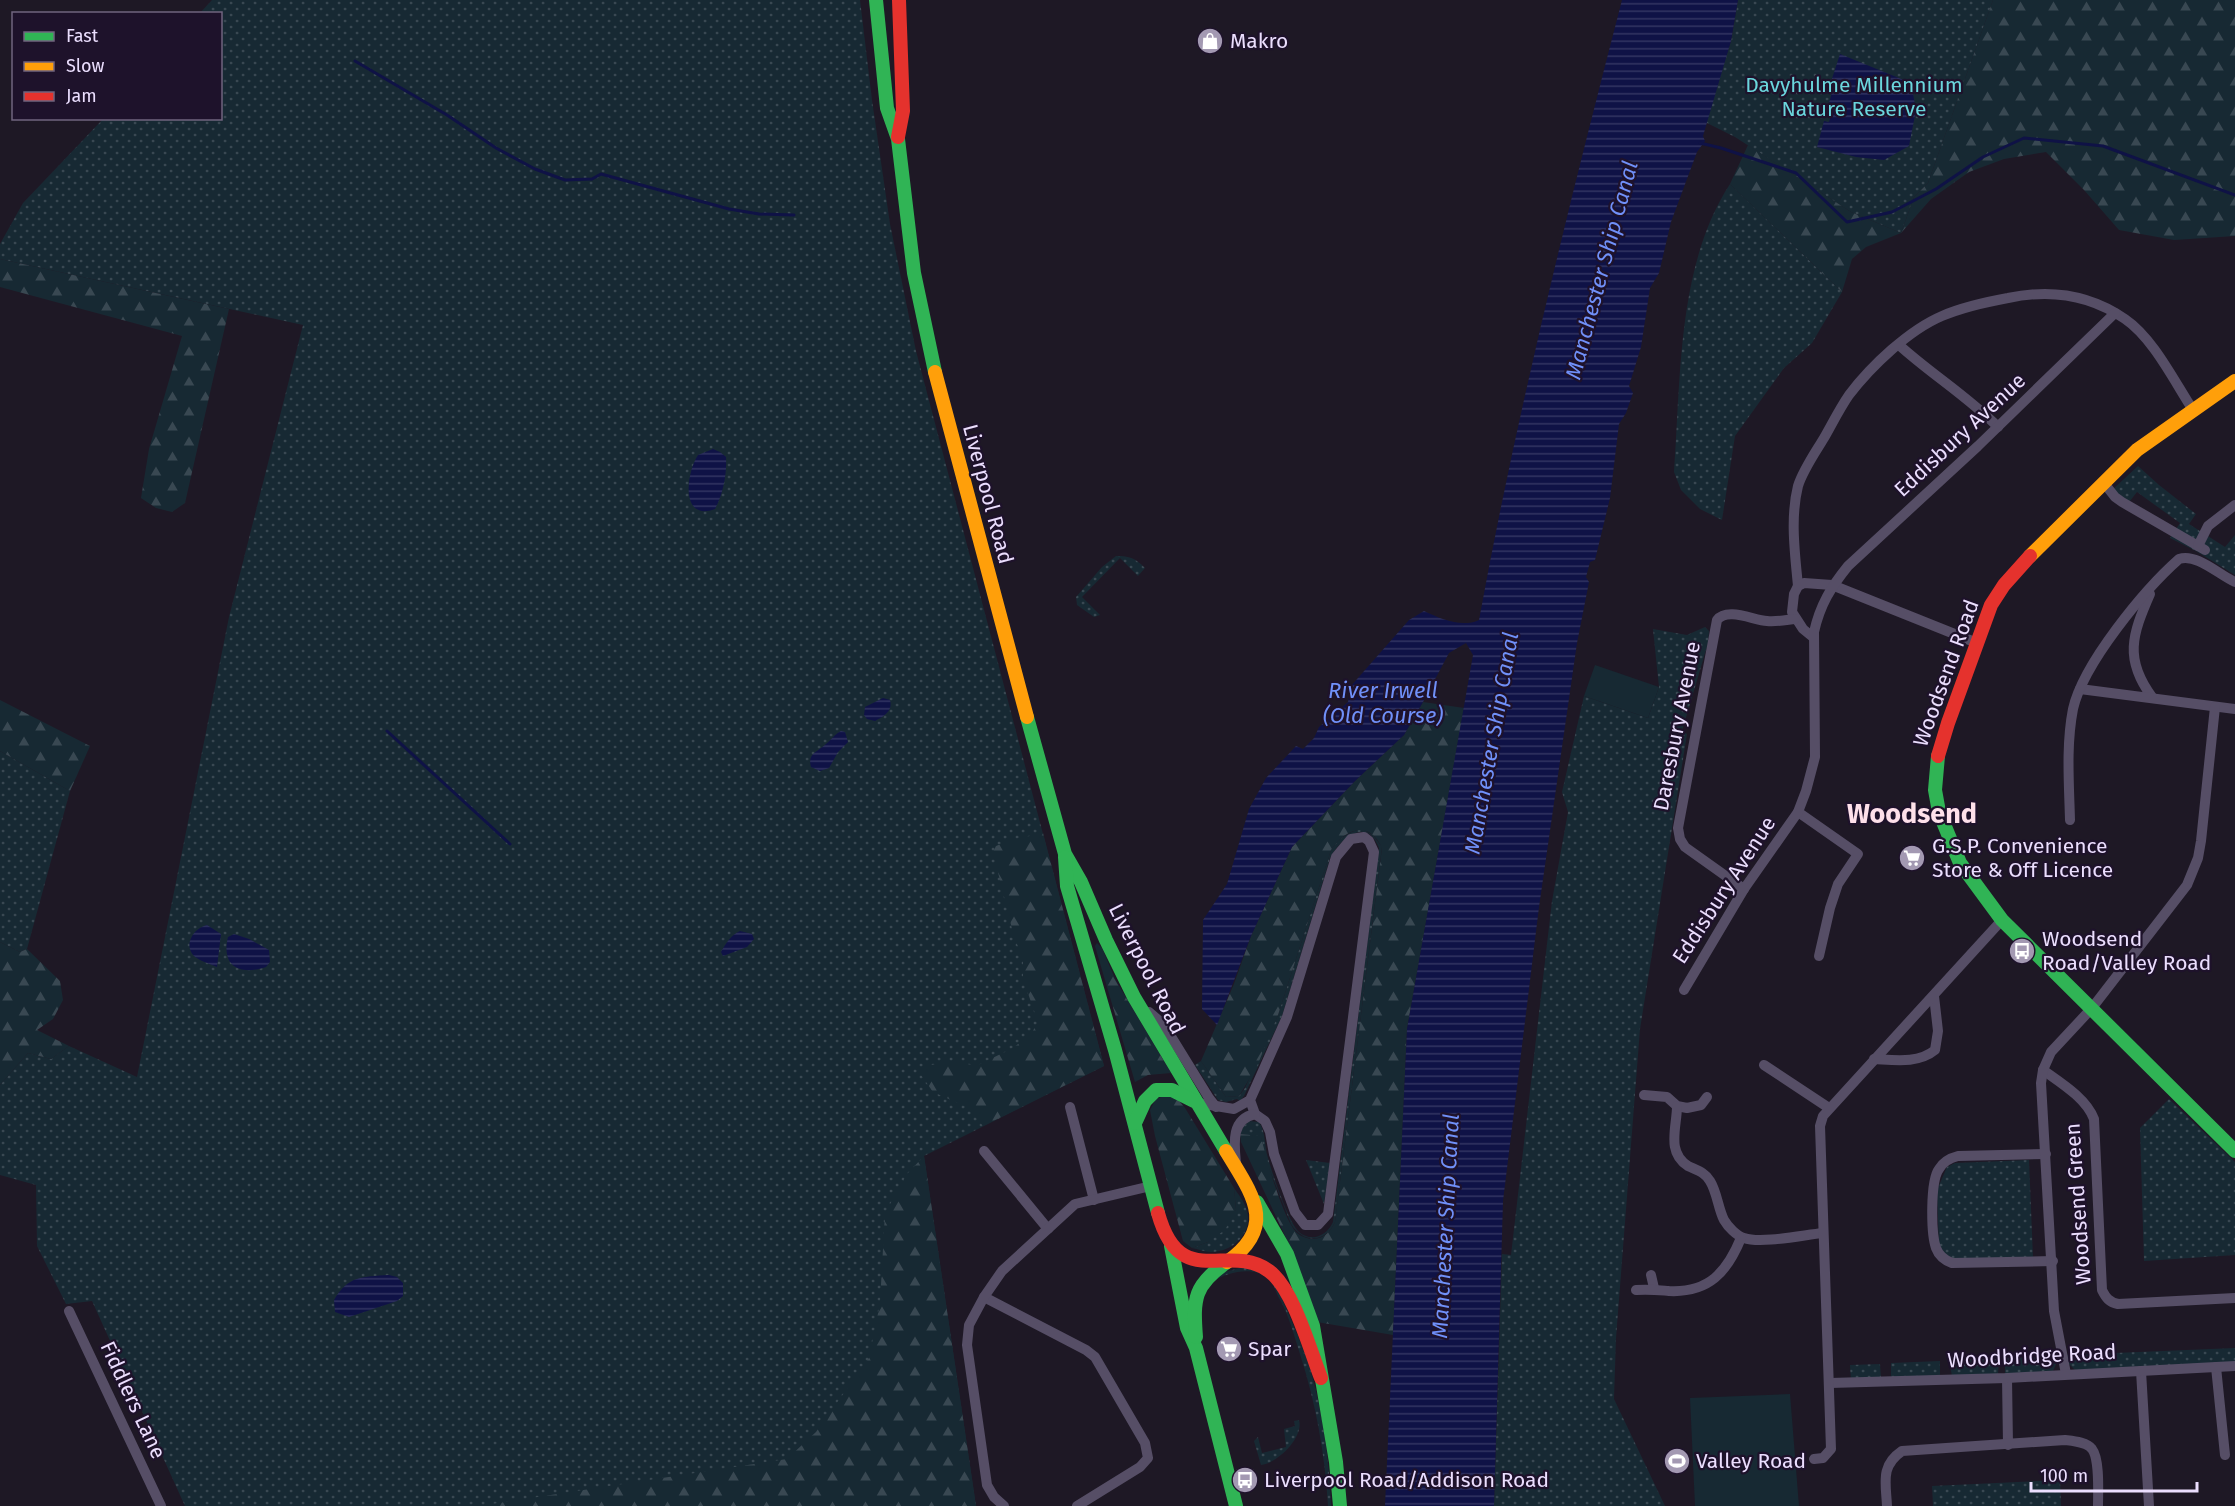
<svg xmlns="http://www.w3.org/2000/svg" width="2235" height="1506" viewBox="0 0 2235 1506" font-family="'Fira Sans',sans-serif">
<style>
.grass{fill:url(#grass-dots)}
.forest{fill:url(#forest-firs)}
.pitch{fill:#172933}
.water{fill:url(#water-rules)}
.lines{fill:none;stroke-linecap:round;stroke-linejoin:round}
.stream{stroke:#0f1246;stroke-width:3}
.street{stroke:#564e66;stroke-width:10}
.fast{stroke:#30b455;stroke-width:14}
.slow{stroke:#ff9f0a;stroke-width:14}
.jam{stroke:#e5322d;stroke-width:14}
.labels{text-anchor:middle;stroke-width:4.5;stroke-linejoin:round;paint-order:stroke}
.poi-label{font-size:21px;fill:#ebdefe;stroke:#1e122b;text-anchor:start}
.park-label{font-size:21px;fill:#6bd6dd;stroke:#1e122b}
.street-label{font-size:21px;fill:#ebdefe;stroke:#1e122b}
.water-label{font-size:22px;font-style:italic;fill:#7090f9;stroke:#1e122b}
.district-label{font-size:27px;font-weight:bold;fill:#fee0ea;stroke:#1e122b}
</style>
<defs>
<pattern id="grass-dots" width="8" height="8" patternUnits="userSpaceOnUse" patternTransform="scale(1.5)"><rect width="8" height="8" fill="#172933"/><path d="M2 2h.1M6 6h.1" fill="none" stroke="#394852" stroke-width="1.8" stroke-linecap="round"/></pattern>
<pattern id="forest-firs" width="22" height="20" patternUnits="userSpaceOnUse" patternTransform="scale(1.5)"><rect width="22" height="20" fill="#172933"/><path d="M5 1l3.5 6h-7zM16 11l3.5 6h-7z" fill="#394852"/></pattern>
<pattern id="water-rules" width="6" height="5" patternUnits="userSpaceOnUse" patternTransform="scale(1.5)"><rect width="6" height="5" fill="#0f1246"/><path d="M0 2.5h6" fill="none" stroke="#323462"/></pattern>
</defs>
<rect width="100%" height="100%" fill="#1e1825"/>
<!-- grass -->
<g class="grass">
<polygon points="212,0 860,0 872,100 890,224 916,351 1104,1066 924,1156 976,1506 185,1506 92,1301 66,1304 37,1246 36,1185 0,1175 0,1085 28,1053 51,1059 69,1046 137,1077 229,617 303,325 0,259 0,244 23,203 103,119 220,118 220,14 200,13"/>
<polygon points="1738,0 1993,0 1928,183 1914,197 1901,233 1851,212 1735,137 1705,122 1731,41"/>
<path d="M1730,184L1842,292L1812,343L1784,368L1735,436L1722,520L1700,509L1681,490L1674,472C1681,378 1677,265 1730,184Z"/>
<polygon points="2138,466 2159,485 2196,514 2189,524 2225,547 2235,535 2235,575 2196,551 2170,538 2180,523 2137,492 2126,506 2110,492"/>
<path d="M1116,556C1130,556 1135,558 1145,568L1138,576L1120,558L1082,597L1100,615L1094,617L1077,605L1076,597L1102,567Z"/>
<polygon points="1705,627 1709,631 1708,643 1682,731 1687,734 1640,1029 1616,1338 1614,1399 1665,1506 1494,1506 1502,1254 1511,1255 1552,901 1568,812 1562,792 1584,696 1648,718 1659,687 1653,629 1687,635"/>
<polygon points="0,751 70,791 27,949 20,952 0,942"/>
<path d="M1362,829L1373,835L1382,847L1335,1222C1326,1243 1303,1244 1291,1224L1265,1158L1261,1137L1240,1134L1243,1127L1249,1121L1259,1122C1266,1132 1264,1146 1268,1158C1272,1173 1289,1223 1299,1232C1303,1236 1310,1238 1316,1237C1324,1235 1330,1229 1333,1222L1379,848C1367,815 1340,839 1330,858L1282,1016L1244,1096L1240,1101L1237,1099L1226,1102L1218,1100L1195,1065L1201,1061L1226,1097L1239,1096L1245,1088L1278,1015L1331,850C1339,838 1348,832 1362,829Z"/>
<polygon points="2169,1099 2235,1162 2235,1255 2144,1261 2140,1128"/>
<polygon points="1306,1160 1330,1163 1324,1204"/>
<polygon points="2029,1160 2033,1258 1960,1260 1946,1257 1939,1249 1937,1190 1947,1167 1955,1163"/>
<path d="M1234,1188C1238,1194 1244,1201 1246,1208C1255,1232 1233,1252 1211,1252C1205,1252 1198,1249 1192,1248L1208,1242L1236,1210Z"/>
<path d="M1246,1266L1272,1276C1284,1303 1296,1330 1306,1357C1321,1398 1330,1462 1331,1506H1328C1325,1454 1316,1404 1300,1354C1294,1335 1289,1315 1279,1298C1276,1292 1273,1282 1268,1278C1252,1266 1228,1272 1212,1282L1215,1275Z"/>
<polygon points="2235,1348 2235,1364 2075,1370 2067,1362 2066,1355"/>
<polygon points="2047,1357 2048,1360 2057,1362 2053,1371 2005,1374 2005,1358"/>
<polygon points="1999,1359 1998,1374 1952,1376 1949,1360"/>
<polygon points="1940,1361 1940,1376 1891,1378 1891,1363"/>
<polygon points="1880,1364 1881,1379 1851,1380 1850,1365"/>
<path d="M1299,1420C1304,1437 1278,1463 1261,1465L1254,1441L1258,1437L1262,1453L1286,1447L1284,1429L1295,1426L1294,1421Z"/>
<polygon points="2060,1480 2061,1506 1933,1506 1932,1486"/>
</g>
<!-- forest -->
<g class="forest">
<polygon points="1993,0 2235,0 2235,236 2174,240 2119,230 2084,190 2046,152 2004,159 1969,172 1931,199 1901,233 1866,247 1852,259 1842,292 1730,184 1748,145 1851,212 1901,233 1914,197 1928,183"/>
<polygon points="0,259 229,309 185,503 172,512 156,508 141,498 149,449 182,336 0,287"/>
<polygon points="0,700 90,746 70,791 0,751"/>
<path d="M1423,702L1464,708L1407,1029L1393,1335L1317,1322L1288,1242L1241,1142L1240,1134L1261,1136C1265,1156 1284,1221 1297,1233C1302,1237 1308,1239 1314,1239C1325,1238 1331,1231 1335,1222L1382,848C1369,819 1345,829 1331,850L1278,1015L1257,1066L1239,1096L1226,1097L1201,1061L1234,984L1251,936L1292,847L1355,781L1404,735Z"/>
<path d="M1043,833L1104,1066L983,1126L967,1107L933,1092L917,1069C938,1062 955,1060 976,1066L1011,1049L1030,1036L1038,1022L1023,979V958L1014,937L993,852L996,846L1011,840Z"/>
<polygon points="0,942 20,952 27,949 60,981 63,1000 53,1019 37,1030 69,1046 51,1059 28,1053 0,1085"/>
<polygon points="1097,943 1102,948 1115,979 1171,1073 1148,1075 1135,1082 1095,946"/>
<polygon points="1167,1095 1176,1097 1185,1108 1234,1188 1236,1210 1225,1230 1208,1242 1192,1248 1183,1241 1155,1136 1150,1110 1156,1099"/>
<polygon points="924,1156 976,1506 478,1506 787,1459 816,1432 869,1358 880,1303 885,1213 907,1174"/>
</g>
<!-- pitch -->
<g class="pitch">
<polygon points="1595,665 1659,687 1648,718 1584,696"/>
<polygon points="1790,1394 1799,1506 1695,1506 1690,1398"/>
</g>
<!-- water -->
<g class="water">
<path d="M1622,0H1738L1731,41L1703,136L1705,141L1697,152L1671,222L1659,273L1650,288L1641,347L1629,386L1633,393L1626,413L1619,424L1610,498L1595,560L1590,562L1586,577L1589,582L1577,643L1539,907L1503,1201L1494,1506H1385L1407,1029L1473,655L1466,643L1449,653L1423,702L1404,735L1355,781L1292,847L1251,936L1217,1025L1202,1009L1203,920L1227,884L1249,809L1266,778L1296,746L1303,749L1314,738L1319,727L1348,702L1350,687L1409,620L1424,611C1441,619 1462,628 1479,620C1517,412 1569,205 1622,0Z"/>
<polygon points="1840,54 1911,83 1916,110 1909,146 1884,160 1856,157 1817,147 1824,121 1829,122 1834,104 1829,103 1832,92 1828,91"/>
<path d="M713,449L720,452L726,457C727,474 723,494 715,509C680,522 686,473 698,455Z"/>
<path d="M883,698L890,700C893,711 884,716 875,721L867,719L864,715L865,707Z"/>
<path d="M841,731L845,732L848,742L838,752L829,768L820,771L811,767C807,753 818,752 826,744C832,739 834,735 841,731Z"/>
<path d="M207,925L221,934L217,967C210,964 200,961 194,956C183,944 194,928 207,925Z"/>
<path d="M740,931L752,934L754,939L747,947L723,956L721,952C726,943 731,935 740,931Z"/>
<path d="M234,934L249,939L269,950L270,962L266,967C239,976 221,966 228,937Z"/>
<path d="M389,1275L397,1277L403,1283V1296L397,1301L349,1317L335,1312L334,1300C349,1275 362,1277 389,1275Z"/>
</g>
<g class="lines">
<!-- stream -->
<g class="stream">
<polyline points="355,61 447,115 496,148 535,169 565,180 592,179 601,174 729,209 759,214 794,215"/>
<polyline points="1700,143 1721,148 1796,173 1847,222 1892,212 1936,189 1983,157 2024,138 2103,146 2235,195"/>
<polyline points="387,731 510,844"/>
</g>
<!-- street -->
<g class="street">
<path d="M1899,345C1931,374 1967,396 1998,427"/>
<polyline points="2104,483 2115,497 2122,502 2205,550"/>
<polyline points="2198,546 2208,526 2235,505"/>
<path d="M1798,586C1795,554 1790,518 1798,486C1803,470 1815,453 1824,438C1832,424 1840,408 1849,395C1871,366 1909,330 1942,316C1963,307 1986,302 2008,298C2050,289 2089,294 2125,319C2153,338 2174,381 2193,410"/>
<path d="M2150,594C2132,635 2124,659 2152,697"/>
<polyline points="1814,638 1803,629 1792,612 1794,594 1798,586 1804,583 1832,585 1977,643"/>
<polyline points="2080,689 2235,709"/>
<polyline points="1798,812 1858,854 1838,884 1830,908 1819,956"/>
<path d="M2070,820C2069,783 2066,745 2073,709C2083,664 2144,590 2179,559C2197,553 2219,575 2235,582"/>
<path d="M1744,889L1685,847L1680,839L1678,828L1717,620C1727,607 1753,620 1767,621C1776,622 1786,620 1795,619"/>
<path d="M1684,990L1744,889L1798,812L1806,791L1815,757L1814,632C1820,605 1831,587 1848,566L1978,446L2115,313"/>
<polyline points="1149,1012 1164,1025 1209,1098 1216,1107"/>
<path d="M1874,1059C1894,1060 1918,1064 1935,1050L1938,1031L1934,996"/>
<polyline points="1764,1065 1829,1108"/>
<path d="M2043,1070C2061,1083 2086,1098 2094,1119L2102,1290C2106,1298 2109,1302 2118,1304L2235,1298"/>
<polyline points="1644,1095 1667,1097 1677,1106 1687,1108 1701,1105 1707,1097"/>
<polyline points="1198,1103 1234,1109 1250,1100 1287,1017 1336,857 1351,839 1364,837 1369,841 1374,852 1328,1214 1318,1225 1305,1225 1295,1212 1274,1154 1270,1132 1265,1121 1255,1114 1250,1100"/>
<path d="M1677,1106C1677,1127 1666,1152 1688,1166C1696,1170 1705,1172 1710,1181C1717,1192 1718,1208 1724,1220C1728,1227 1737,1236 1744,1238C1761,1244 1803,1235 1823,1233"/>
<polyline points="1070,1107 1094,1200"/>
<polyline points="984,1151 1048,1229"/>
<path d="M2046,1154L1958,1156C1950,1158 1943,1162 1939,1169C1930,1181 1931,1234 1936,1248C1939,1256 1944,1260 1952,1263L2053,1261"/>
<path d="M1236,1163C1234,1143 1231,1119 1255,1114"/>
<polyline points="1651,1275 1654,1288"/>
<path d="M1636,1290C1649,1289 1657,1290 1669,1291C1709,1293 1727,1272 1741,1238"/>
<polyline points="984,1297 1086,1350 1095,1357 1145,1443 1148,1458 1140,1467 1077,1506"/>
<polyline points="69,1311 161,1506"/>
<polyline points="2216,1367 2225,1455"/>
<polyline points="2141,1371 2149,1506"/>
<polyline points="2066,1374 2054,1311 2041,1083 2043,1070 2051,1052 2092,1008 2187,885 2198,858 2201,841 2215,707"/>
<polyline points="2007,1378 2008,1445"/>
<polyline points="1830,1383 2007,1378 2235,1366"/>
<polyline points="1814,1459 1823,1458 1831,1449 1820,1126 1823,1116 2002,920"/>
<polyline points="1004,1506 994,1497 987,1485 967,1345 969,1325 984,1297 1002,1271 1075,1204 1151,1186"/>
<path d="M1887,1506C1886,1483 1880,1466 1902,1451L2065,1440C2073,1441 2087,1442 2092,1449C2100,1459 2098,1493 2098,1506"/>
</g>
<!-- fast -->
<g class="fast">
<polyline points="876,0 887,108 898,139 914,273 935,372"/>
<polyline points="1027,717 1065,854 1081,882 1106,940 1134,997 1226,1151"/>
<polyline points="1938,756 1935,790 1939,812 1960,863 2002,920 2235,1151"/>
<polyline points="1065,857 1067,886 1115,1050 1158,1213"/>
<polyline points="1135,1123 1145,1101 1156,1090 1172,1090 1194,1101"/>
<polyline points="1257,1202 1287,1254 1313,1326 1336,1462 1340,1506"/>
<polyline points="1171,1246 1187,1328 1196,1348 1236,1506"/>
<path d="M1196,1337C1193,1298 1194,1285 1227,1262"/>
</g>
<!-- slow -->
<g class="slow">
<polyline points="935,372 1027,717"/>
<polyline points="2030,556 2137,450 2235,381"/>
<path d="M1226,1151C1251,1193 1279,1226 1227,1262"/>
</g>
<!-- jam -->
<g class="jam">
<polyline points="898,137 903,111 899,0"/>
<polyline points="1938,756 1948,723 1991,605 2004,585 2030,556"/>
<path d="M1158,1213C1180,1293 1228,1241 1269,1271C1293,1288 1310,1350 1321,1378"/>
</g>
</g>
<!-- icons -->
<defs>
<g id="shop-disc" transform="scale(1.35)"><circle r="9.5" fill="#a399b2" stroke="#1e122b"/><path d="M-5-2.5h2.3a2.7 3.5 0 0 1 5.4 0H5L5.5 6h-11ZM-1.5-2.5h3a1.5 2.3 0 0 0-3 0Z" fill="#fff"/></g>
<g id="supermarket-disc" transform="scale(1.35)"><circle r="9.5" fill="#a399b2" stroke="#1e122b"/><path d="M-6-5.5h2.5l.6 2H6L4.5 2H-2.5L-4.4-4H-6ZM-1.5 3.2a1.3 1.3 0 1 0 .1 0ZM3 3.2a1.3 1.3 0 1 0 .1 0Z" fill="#fff"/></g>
<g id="bus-disc" transform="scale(1.35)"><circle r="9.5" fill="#a399b2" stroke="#1e122b"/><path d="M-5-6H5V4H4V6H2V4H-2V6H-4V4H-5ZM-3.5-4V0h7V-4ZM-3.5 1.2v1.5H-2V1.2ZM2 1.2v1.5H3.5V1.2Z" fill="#fff"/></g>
<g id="stadium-disc" transform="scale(1.35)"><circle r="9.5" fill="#a399b2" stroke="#1e122b"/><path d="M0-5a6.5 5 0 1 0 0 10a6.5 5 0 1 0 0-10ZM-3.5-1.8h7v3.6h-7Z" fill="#fff"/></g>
</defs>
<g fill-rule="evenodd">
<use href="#shop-disc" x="1210" y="41"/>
<use href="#supermarket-disc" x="1912" y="858"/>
<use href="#bus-disc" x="2022" y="951"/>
<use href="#supermarket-disc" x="1229" y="1349"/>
<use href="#stadium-disc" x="1677" y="1461"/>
<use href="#bus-disc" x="1245" y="1480"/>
</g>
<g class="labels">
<!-- poi labels -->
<g class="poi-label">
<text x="1230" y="48">Makro</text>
<text x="1932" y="853">G.S.P. Convenience<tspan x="1932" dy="24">Store &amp; Off Licence</tspan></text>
<text x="2042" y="946">Woodsend<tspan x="2042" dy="24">Road/Valley Road</tspan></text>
<text x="1248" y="1356">Spar</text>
<text x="1696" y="1468">Valley Road</text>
<text x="1264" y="1487">Liverpool Road/Addison Road</text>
</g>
<!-- park labels -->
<g class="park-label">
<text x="1854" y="92">Davyhulme Millennium<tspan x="1854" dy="24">Nature Reserve</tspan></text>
</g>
<!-- street labels -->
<g class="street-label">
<text transform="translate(1960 435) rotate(-43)" y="7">Eddisbury Avenue</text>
<text transform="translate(988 494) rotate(75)" y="7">Liverpool Road</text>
<text transform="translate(1946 673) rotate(-70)" y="7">Woodsend Road</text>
<text transform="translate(1677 726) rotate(-79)" y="7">Daresbury Avenue</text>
<text transform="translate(1724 890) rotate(-57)" y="7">Eddisbury Avenue</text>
<text transform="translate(1147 969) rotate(63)" y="7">Liverpool Road</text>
<text transform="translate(2078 1204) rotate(-94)" y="7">Woodsend Green</text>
<text transform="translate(2032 1356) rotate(-3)" y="7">Woodbridge Road</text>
<text transform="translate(133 1400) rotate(65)" y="7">Fiddlers Lane</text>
</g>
<!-- water labels -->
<g class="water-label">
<text transform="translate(1601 270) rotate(-75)" y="8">Manchester Ship Canal</text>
<text x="1383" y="698">River Irwell<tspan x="1383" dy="25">(Old Course)</tspan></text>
<text transform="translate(1491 743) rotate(-80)" y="8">Manchester Ship Canal</text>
<text transform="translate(1445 1226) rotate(-87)" y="8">Manchester Ship Canal</text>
</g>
<!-- district labels -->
<g class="district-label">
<text x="1912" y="823">Woodsend</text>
</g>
</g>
<!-- legend -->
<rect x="12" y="12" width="210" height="108" fill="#1e122b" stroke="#70647f" stroke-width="1.5"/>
<rect x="24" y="32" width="30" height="9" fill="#30b455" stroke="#70647f" stroke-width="1.5"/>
<text x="66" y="42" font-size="18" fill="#ebdefe">Fast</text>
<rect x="24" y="62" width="30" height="9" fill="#ff9f0a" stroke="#70647f" stroke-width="1.5"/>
<text x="66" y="72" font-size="18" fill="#ebdefe">Slow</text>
<rect x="24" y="92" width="30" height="9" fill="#e5322d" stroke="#70647f" stroke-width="1.5"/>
<text x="66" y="102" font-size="18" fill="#ebdefe">Jam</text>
<!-- scale -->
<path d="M2031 1482v9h166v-9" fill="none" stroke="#ebdefe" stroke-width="3"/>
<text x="2040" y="1482" font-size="18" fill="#ebdefe" stroke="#1e122b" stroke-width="4.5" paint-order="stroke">100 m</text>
</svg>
